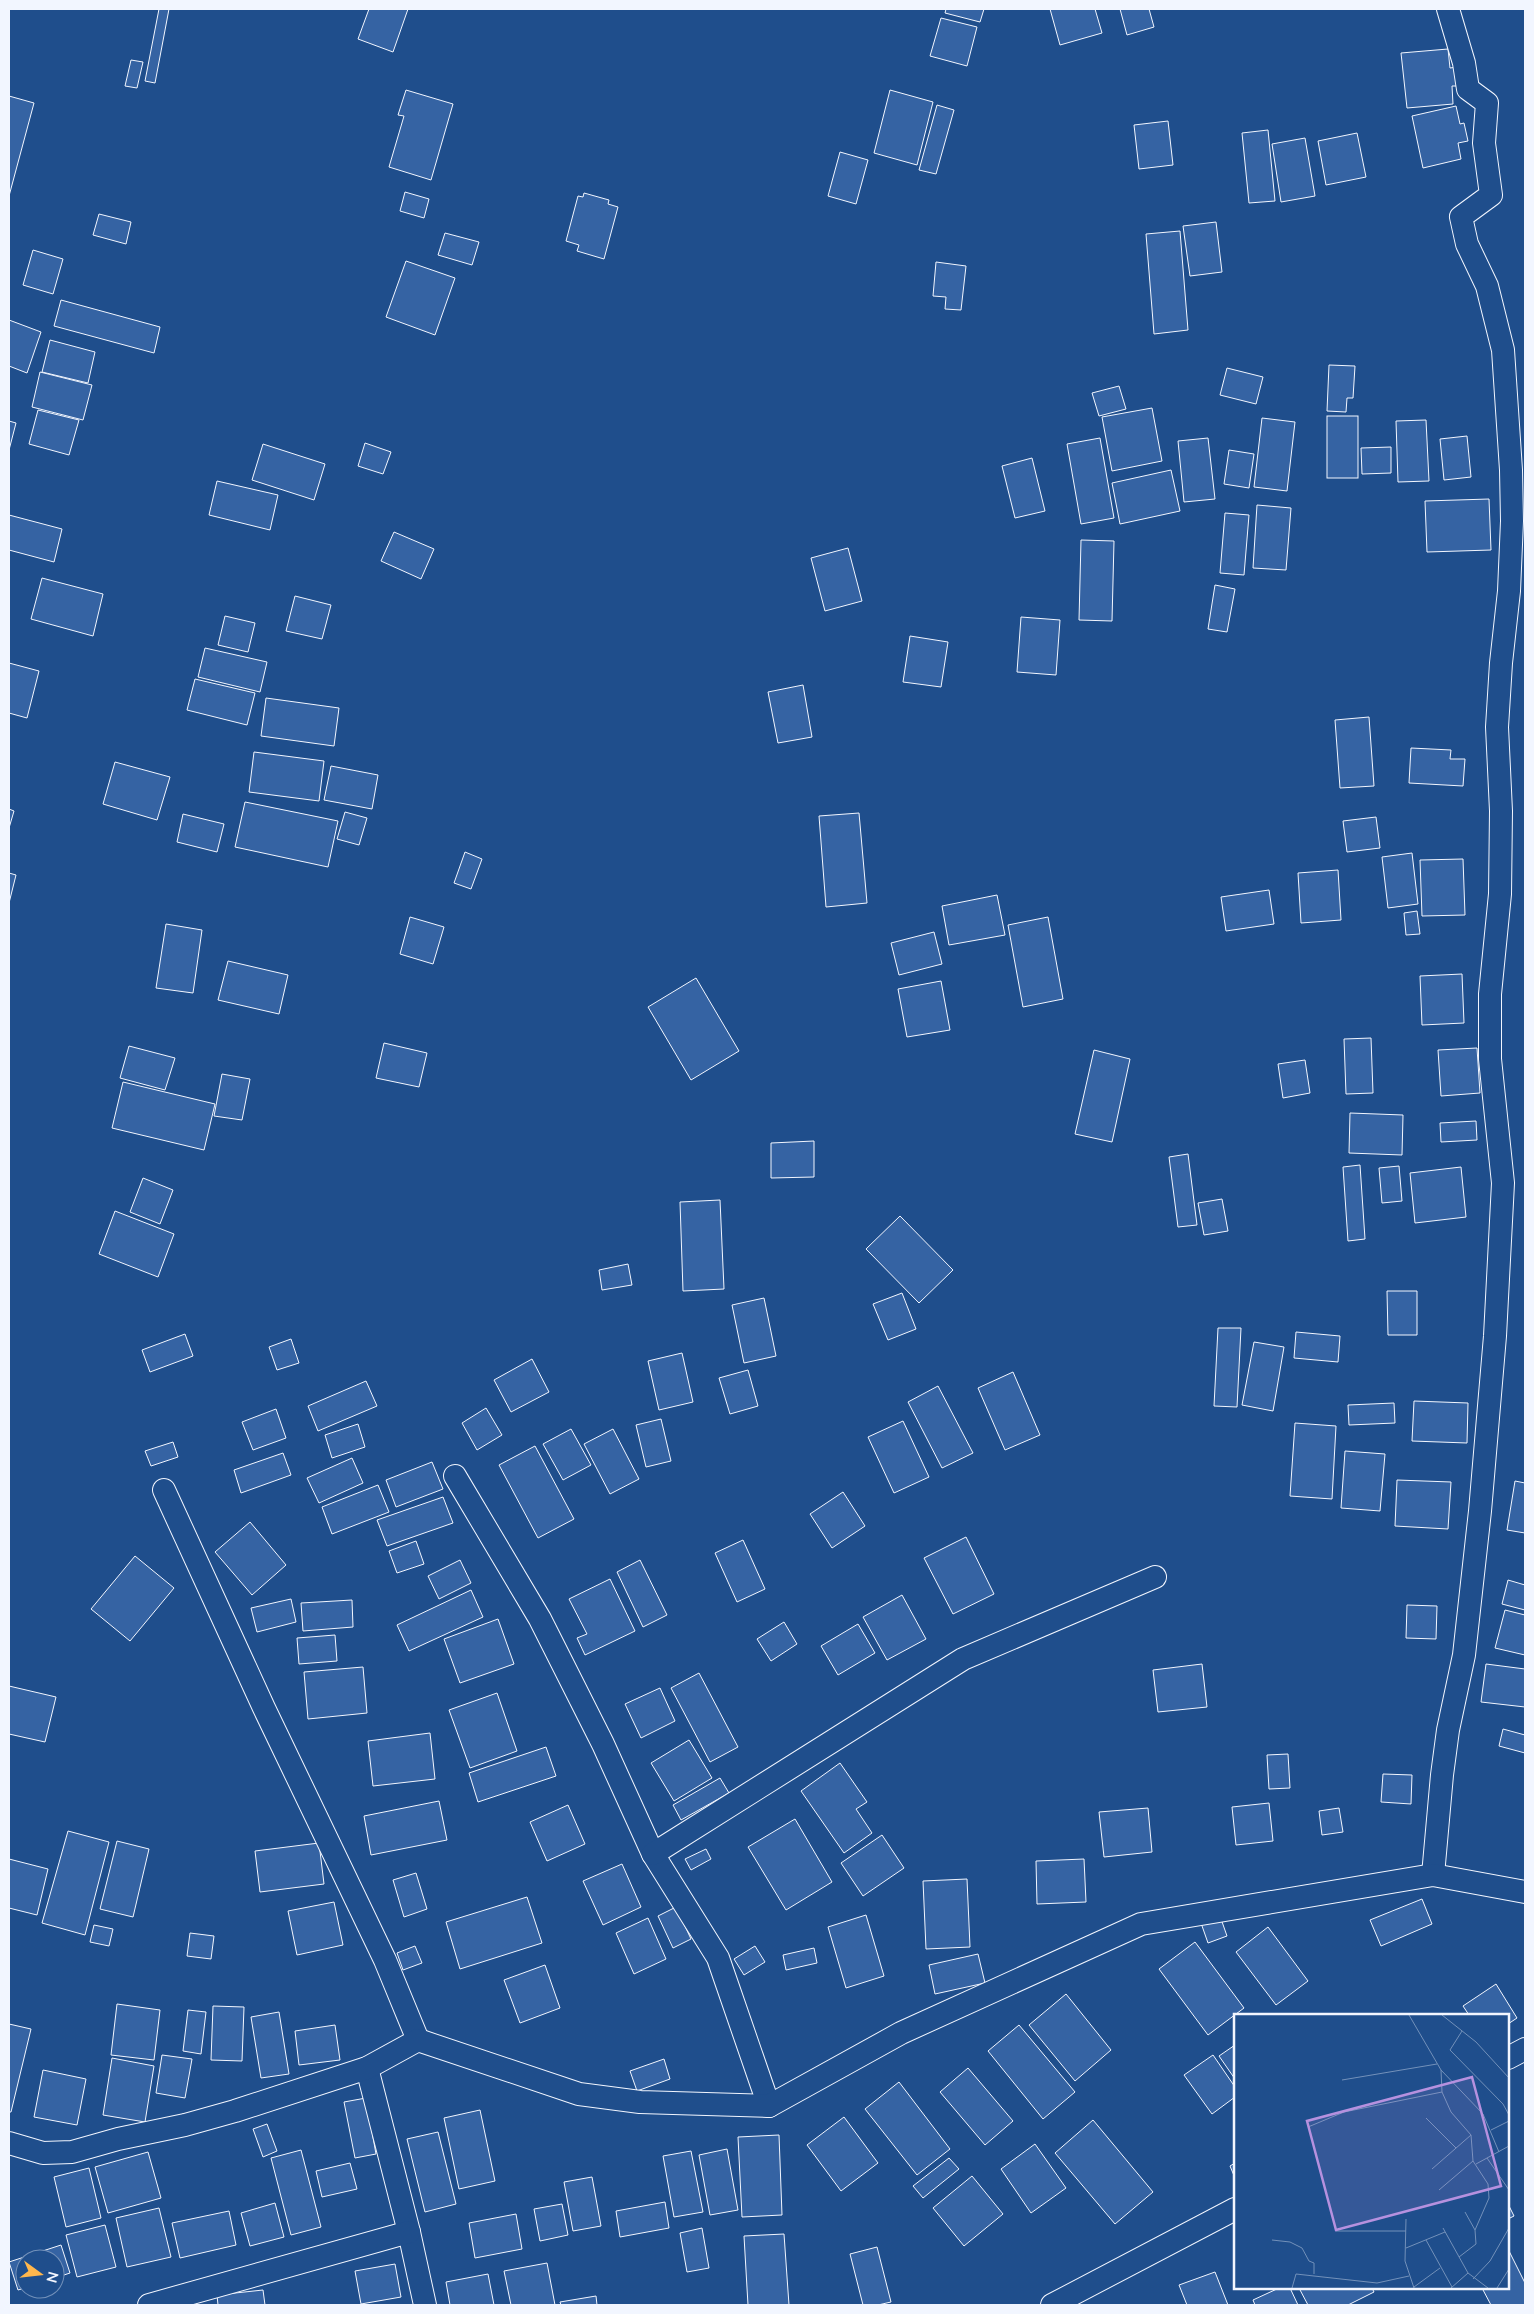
<svg xmlns="http://www.w3.org/2000/svg" width="1534" height="2314" viewBox="0 0 1534 2314" font-family="Lato,sans-serif">
<style>
.building{fill:#3563a3;stroke:#f2f6ff}
.lines{fill:none;stroke-linecap:round;stroke-linejoin:round}
.street-casing{stroke:#f2f6ff;stroke-width:24}
.street{stroke:#1f4e8c;stroke-width:22}
.inset-road{fill:none;stroke:#7391ba;stroke-width:1}
.view{fill:#b691df;fill-opacity:0.15;stroke:#b691df;stroke-width:2.5}
.inset-edge{fill:none;stroke:#f2f6ff;stroke-width:2.5}
</style>
<rect width="100%" height="100%" fill="#1f4e8c"/>
<!-- building -->
<g class="building">
<polygon points="159,9 169,9 155,83 145,81"/>
<polygon points="369,9 408,9 393,52 358,39"/>
<polygon points="946,9 984,9 980,22 945,13"/>
<polygon points="1050,9 1095,9 1102,33 1060,45"/>
<polygon points="1120,9 1149,9 1154,27 1127,35"/>
<polygon points="941,18 977,27 967,66 930,56"/>
<polygon points="1448,49 1450,68 1457,67 1459,86 1452,86 1453,104 1407,108 1401,53"/>
<polygon points="131,60 143,62 137,88 125,86"/>
<polygon points="406,90 453,104 431,180 389,167 404,116 398,115"/>
<polygon points="890,90 933,102 917,165 874,153"/>
<polygon points="9,96 34,103 9,196"/>
<polygon points="937,105 954,110 936,174 919,170"/>
<polygon points="1456,106 1460,124 1464,123 1468,141 1458,143 1461,159 1423,168 1412,116"/>
<polygon points="1168,121 1173,165 1139,169 1134,125"/>
<polygon points="1268,130 1275,201 1249,203 1242,133"/>
<polygon points="1357,133 1366,177 1326,185 1318,141"/>
<polygon points="1305,138 1315,196 1281,202 1272,144"/>
<polygon points="840,152 868,160 856,204 828,196"/>
<polygon points="405,192 429,199 424,218 400,211"/>
<polygon points="584,193 609,200 608,204 618,207 604,259 577,251 579,245 566,241 578,196 583,197"/>
<polygon points="99,214 131,222 126,244 93,235"/>
<polygon points="1216,222 1222,272 1190,276 1183,226"/>
<polygon points="1180,231 1188,330 1154,334 1146,234"/>
<polygon points="445,233 479,242 472,265 438,255"/>
<polygon points="33,250 63,259 53,294 23,285"/>
<polygon points="406,261 455,278 435,335 386,317"/>
<polygon points="936,262 966,266 961,310 945,309 946,297 933,296"/>
<polygon points="61,300 160,327 154,353 54,326"/>
<polygon points="9,320 41,332 27,373 9,366"/>
<polygon points="50,340 95,352 88,383 42,372"/>
<polygon points="1329,365 1355,366 1353,398 1347,398 1346,412 1327,411"/>
<polygon points="1227,368 1263,377 1256,404 1220,395"/>
<polygon points="40,372 92,385 83,420 32,407"/>
<polygon points="1119,386 1126,409 1099,416 1092,393"/>
<polygon points="1152,408 1162,461 1112,471 1102,417"/>
<polygon points="38,410 79,420 69,455 29,444"/>
<rect x="1327" y="416" width="31" height="62"/>
<polygon points="1262,418 1295,422 1287,491 1254,487"/>
<polygon points="1426,420 1429,481 1398,482 1396,421"/>
<polygon points="9,421 16,423 9,450"/>
<polygon points="1467,436 1471,477 1444,480 1440,439"/>
<polygon points="1100,438 1114,518 1081,524 1067,444"/>
<polygon points="1208,438 1215,499 1184,502 1178,441"/>
<polygon points="365,443 391,452 383,474 358,466"/>
<polygon points="263,444 325,464 314,500 252,480"/>
<polygon points="1391,447 1391,473 1362,474 1361,448"/>
<polygon points="1229,450 1254,454 1249,488 1224,484"/>
<polygon points="1032,458 1045,511 1015,518 1002,466"/>
<polygon points="1171,470 1180,511 1120,524 1112,483"/>
<polygon points="217,481 278,495 270,530 209,515"/>
<polygon points="1489,499 1491,550 1427,552 1425,501"/>
<polygon points="1257,505 1291,508 1286,570 1253,568"/>
<polygon points="1225,513 1249,515 1244,575 1220,573"/>
<polygon points="9,515 62,529 54,562 9,550"/>
<polygon points="394,532 434,549 421,579 381,561"/>
<polygon points="1081,540 1114,541 1112,621 1079,620"/>
<polygon points="848,548 862,601 825,611 811,558"/>
<polygon points="42,578 103,594 93,636 31,619"/>
<polygon points="1215,585 1235,589 1227,632 1208,629"/>
<polygon points="295,596 331,605 322,639 286,631"/>
<polygon points="225,616 255,623 248,652 218,645"/>
<polygon points="1021,617 1060,620 1056,675 1017,672"/>
<polygon points="910,636 948,642 941,687 903,682"/>
<polygon points="205,648 267,662 260,692 198,677"/>
<polygon points="9,663 39,671 27,718 9,713"/>
<polygon points="195,679 255,693 247,725 187,710"/>
<polygon points="803,685 812,737 778,743 768,692"/>
<polygon points="266,698 339,708 334,746 261,736"/>
<polygon points="1369,717 1374,786 1340,788 1335,720"/>
<polygon points="1411,748 1451,750 1450,759 1465,759 1463,786 1409,783"/>
<polygon points="254,752 324,761 319,801 249,792"/>
<polygon points="115,762 170,777 157,820 103,804"/>
<polygon points="331,766 378,775 372,809 324,800"/>
<polygon points="245,802 338,821 328,867 235,847"/>
<polygon points="9,809 14,811 9,828"/>
<polygon points="345,812 367,818 359,845 337,839"/>
<polygon points="859,813 867,903 826,907 819,816"/>
<polygon points="183,814 224,824 217,852 177,842"/>
<polygon points="1376,817 1380,848 1347,852 1343,821"/>
<polygon points="465,852 482,859 471,889 454,883"/>
<polygon points="1412,853 1418,904 1388,908 1382,857"/>
<polygon points="1463,859 1465,915 1422,916 1420,860"/>
<polygon points="1338,870 1341,920 1301,923 1298,873"/>
<polygon points="9,873 16,875 9,903"/>
<polygon points="1269,890 1274,924 1226,931 1221,897"/>
<polygon points="997,895 1005,935 949,945 942,906"/>
<polygon points="1417,911 1420,934 1406,935 1404,913"/>
<polygon points="410,917 444,927 433,964 400,954"/>
<polygon points="1048,917 1063,999 1023,1007 1008,925"/>
<polygon points="166,924 202,930 193,993 156,988"/>
<polygon points="934,932 942,964 899,975 891,943"/>
<polygon points="228,961 288,975 279,1014 218,1000"/>
<polygon points="1462,974 1464,1023 1422,1025 1420,976"/>
<polygon points="696,978 739,1051 691,1080 648,1007"/>
<polygon points="941,981 950,1030 907,1037 898,989"/>
<polygon points="1371,1038 1373,1093 1346,1094 1344,1039"/>
<polygon points="384,1043 427,1053 419,1087 376,1078"/>
<polygon points="129,1046 175,1058 165,1090 120,1078"/>
<polygon points="1477,1048 1480,1093 1441,1096 1438,1050"/>
<polygon points="1094,1050 1130,1059 1112,1142 1075,1134"/>
<polygon points="1305,1060 1310,1093 1283,1098 1278,1064"/>
<polygon points="222,1074 250,1079 242,1120 214,1116"/>
<polygon points="123,1082 215,1104 204,1150 112,1128"/>
<polygon points="1350,1113 1403,1115 1402,1155 1349,1153"/>
<polygon points="1476,1121 1477,1140 1441,1142 1440,1123"/>
<polygon points="814,1141 814,1177 771,1178 771,1143"/>
<polygon points="1188,1154 1197,1225 1178,1227 1169,1157"/>
<polygon points="1360,1165 1365,1239 1348,1241 1343,1167"/>
<polygon points="1399,1166 1402,1201 1382,1203 1379,1168"/>
<polygon points="1461,1167 1466,1217 1415,1223 1410,1173"/>
<polygon points="143,1178 173,1190 160,1224 130,1212"/>
<polygon points="1222,1199 1228,1231 1204,1235 1198,1203"/>
<polygon points="720,1200 724,1289 683,1291 680,1202"/>
<polygon points="115,1211 174,1234 158,1277 99,1254"/>
<polygon points="900,1216 953,1270 919,1303 866,1249"/>
<polygon points="628,1264 632,1285 602,1290 599,1270"/>
<polygon points="1387,1291 1417,1291 1417,1335 1388,1335"/>
<polygon points="902,1293 916,1329 888,1340 873,1304"/>
<polygon points="764,1298 776,1356 744,1363 732,1305"/>
<polygon points="1218,1328 1241,1328 1237,1407 1214,1406"/>
<polygon points="1296,1332 1340,1336 1338,1362 1294,1358"/>
<polygon points="185,1334 193,1356 150,1372 142,1350"/>
<polygon points="291,1339 299,1363 277,1370 269,1347"/>
<polygon points="1254,1342 1284,1347 1273,1411 1242,1405"/>
<polygon points="682,1353 693,1402 659,1410 648,1361"/>
<polygon points="532,1359 549,1392 511,1412 494,1380"/>
<polygon points="748,1370 758,1406 730,1414 719,1378"/>
<polygon points="1013,1372 1040,1435 1005,1450 978,1388"/>
<polygon points="366,1381 377,1406 318,1431 308,1406"/>
<polygon points="938,1386 973,1453 942,1468 908,1402"/>
<polygon points="1414,1401 1468,1403 1467,1443 1412,1441"/>
<polygon points="1394,1403 1395,1423 1349,1425 1348,1405"/>
<polygon points="486,1408 502,1435 477,1450 462,1423"/>
<polygon points="276,1409 286,1438 253,1450 242,1422"/>
<polygon points="661,1419 671,1461 646,1467 636,1425"/>
<polygon points="903,1421 929,1477 894,1493 868,1437"/>
<polygon points="1295,1423 1336,1426 1332,1499 1290,1496"/>
<polygon points="358,1424 365,1447 332,1458 325,1435"/>
<polygon points="571,1429 591,1465 563,1480 543,1444"/>
<polygon points="613,1429 639,1479 610,1494 584,1444"/>
<polygon points="173,1442 178,1457 151,1466 145,1451"/>
<polygon points="535,1446 574,1519 538,1538 499,1465"/>
<polygon points="1345,1451 1385,1454 1380,1511 1341,1508"/>
<polygon points="283,1453 291,1475 241,1493 234,1470"/>
<polygon points="352,1458 363,1483 319,1503 307,1478"/>
<polygon points="432,1462 443,1489 396,1507 386,1480"/>
<polygon points="1397,1480 1451,1482 1448,1529 1395,1526"/>
<polygon points="1515,1481 1525,1483 1525,1533 1507,1530"/>
<polygon points="378,1485 389,1512 332,1534 322,1507"/>
<polygon points="843,1492 865,1526 832,1548 810,1514"/>
<polygon points="443,1497 453,1523 387,1546 377,1520"/>
<polygon points="250,1522 286,1565 252,1595 215,1552"/>
<polygon points="966,1537 994,1594 953,1614 924,1558"/>
<polygon points="743,1540 765,1589 737,1602 715,1553"/>
<polygon points="416,1541 424,1564 397,1573 389,1551"/>
<polygon points="135,1556 174,1588 130,1641 91,1609"/>
<polygon points="460,1560 471,1583 439,1599 428,1576"/>
<polygon points="640,1560 667,1615 643,1627 617,1572"/>
<polygon points="610,1579 635,1631 585,1655 577,1638 587,1634 569,1599"/>
<polygon points="1508,1580 1525,1585 1525,1610 1502,1604"/>
<polygon points="471,1590 483,1617 409,1651 397,1625"/>
<polygon points="902,1595 926,1639 887,1660 863,1617"/>
<polygon points="291,1599 296,1622 257,1632 251,1608"/>
<polygon points="352,1600 353,1627 303,1631 301,1603"/>
<polygon points="1407,1605 1437,1606 1436,1639 1406,1638"/>
<polygon points="1505,1610 1525,1615 1525,1655 1495,1648"/>
<polygon points="498,1619 514,1664 460,1683 444,1639"/>
<polygon points="784,1622 797,1644 771,1661 757,1639"/>
<polygon points="858,1624 875,1653 838,1675 821,1646"/>
<polygon points="335,1635 337,1661 299,1664 297,1638"/>
<polygon points="1202,1664 1207,1707 1158,1712 1153,1670"/>
<polygon points="1486,1664 1525,1669 1525,1707 1481,1702"/>
<polygon points="363,1667 367,1713 308,1719 304,1672"/>
<polygon points="699,1673 738,1747 710,1762 671,1688"/>
<polygon points="9,1686 56,1697 45,1742 9,1734"/>
<polygon points="660,1688 675,1721 641,1738 625,1704"/>
<polygon points="497,1693 517,1751 470,1768 449,1710"/>
<polygon points="1503,1729 1525,1735 1525,1753 1499,1746"/>
<polygon points="430,1733 435,1779 373,1786 368,1741"/>
<polygon points="689,1740 712,1778 674,1801 651,1763"/>
<polygon points="546,1747 556,1776 478,1802 469,1773"/>
<polygon points="1288,1754 1290,1788 1269,1789 1267,1755"/>
<polygon points="840,1763 867,1802 856,1809 872,1833 844,1853 801,1791"/>
<polygon points="1383,1774 1412,1775 1411,1804 1381,1802"/>
<polygon points="720,1778 729,1793 681,1820 673,1805"/>
<polygon points="439,1801 447,1840 371,1855 364,1816"/>
<polygon points="1269,1803 1273,1841 1236,1845 1232,1807"/>
<polygon points="568,1805 585,1844 547,1861 530,1822"/>
<polygon points="1148,1808 1152,1852 1104,1857 1099,1812"/>
<polygon points="1339,1808 1343,1832 1322,1835 1319,1811"/>
<polygon points="795,1819 832,1882 786,1910 748,1847"/>
<polygon points="68,1831 109,1842 85,1935 42,1923"/>
<polygon points="882,1835 904,1868 863,1896 841,1863"/>
<polygon points="117,1841 149,1849 133,1917 100,1909"/>
<polygon points="319,1843 324,1884 260,1892 255,1851"/>
<polygon points="706,1849 711,1859 691,1870 685,1859"/>
<polygon points="9,1859 48,1869 37,1915 9,1908"/>
<polygon points="1084,1859 1086,1902 1037,1904 1036,1861"/>
<polygon points="622,1864 641,1907 603,1925 583,1881"/>
<polygon points="416,1873 427,1909 404,1917 393,1880"/>
<polygon points="967,1879 970,1947 926,1949 923,1881"/>
<polygon points="527,1897 542,1943 460,1969 446,1922"/>
<polygon points="1422,1899 1432,1924 1381,1946 1370,1920"/>
<polygon points="334,1902 343,1945 297,1955 288,1911"/>
<polygon points="676,1907 691,1939 673,1948 658,1916"/>
<polygon points="866,1915 884,1976 846,1988 828,1927"/>
<polygon points="1220,1916 1227,1936 1208,1943 1201,1923"/>
<polygon points="648,1918 666,1959 634,1974 616,1933"/>
<polygon points="94,1925 113,1929 109,1946 90,1942"/>
<polygon points="1268,1927 1308,1981 1276,2005 1236,1952"/>
<polygon points="190,1933 214,1936 211,1959 187,1956"/>
<polygon points="1195,1942 1244,2008 1208,2035 1159,1969"/>
<polygon points="415,1946 422,1963 403,1970 397,1953"/>
<polygon points="755,1946 765,1962 744,1975 734,1959"/>
<polygon points="814,1948 817,1963 786,1970 783,1955"/>
<polygon points="978,1954 985,1983 935,1994 929,1965"/>
<polygon points="545,1965 560,2008 520,2023 504,1980"/>
<polygon points="1496,1984 1517,2018 1508,2024 1508,2015 1469,2015 1463,2006"/>
<polygon points="1066,1994 1111,2050 1075,2081 1029,2025"/>
<polygon points="117,2004 160,2010 154,2060 111,2055"/>
<polygon points="213,2006 244,2007 242,2061 211,2060"/>
<polygon points="188,2010 206,2012 201,2054 183,2051"/>
<polygon points="279,2012 289,2074 261,2078 251,2017"/>
<polygon points="9,2024 31,2029 11,2112 9,2112"/>
<polygon points="335,2025 340,2060 299,2065 295,2031"/>
<polygon points="1019,2025 1075,2092 1043,2119 988,2051"/>
<polygon points="1235,2045 1235,2079 1219,2056"/>
<polygon points="162,2055 192,2059 185,2098 156,2093"/>
<polygon points="1213,2055 1235,2087 1235,2097 1212,2114 1184,2075"/>
<polygon points="112,2058 154,2066 145,2122 103,2115"/>
<polygon points="664,2059 670,2079 637,2091 630,2071"/>
<polygon points="968,2068 1013,2121 985,2145 940,2092"/>
<polygon points="43,2070 86,2079 77,2125 34,2117"/>
<polygon points="899,2082 950,2149 917,2175 865,2109"/>
<polygon points="366,2098 376,2154 355,2158 344,2102"/>
<polygon points="480,2110 495,2181 459,2189 444,2118"/>
<polygon points="844,2117 878,2163 841,2191 807,2145"/>
<polygon points="1093,2120 1153,2192 1115,2224 1055,2153"/>
<polygon points="267,2124 277,2151 263,2157 253,2129"/>
<polygon points="438,2132 456,2204 425,2212 407,2139"/>
<polygon points="779,2135 782,2215 742,2217 738,2137"/>
<polygon points="1035,2144 1066,2188 1031,2213 1001,2169"/>
<polygon points="727,2149 738,2210 710,2215 699,2155"/>
<polygon points="301,2150 321,2227 291,2235 271,2158"/>
<polygon points="691,2151 703,2212 674,2217 663,2156"/>
<polygon points="148,2152 161,2198 108,2213 95,2167"/>
<polygon points="949,2158 959,2169 923,2198 913,2186"/>
<polygon points="350,2163 357,2189 322,2197 316,2171"/>
<polygon points="1235,2163 1235,2178 1230,2166"/>
<polygon points="89,2168 101,2218 66,2227 54,2177"/>
<polygon points="972,2176 1003,2214 964,2246 933,2208"/>
<polygon points="592,2177 601,2226 573,2231 564,2182"/>
<polygon points="665,2202 669,2228 620,2237 616,2211"/>
<polygon points="275,2203 284,2237 250,2246 241,2213"/>
<polygon points="562,2204 568,2235 540,2241 534,2209"/>
<polygon points="1508,2204 1514,2216 1508,2219"/>
<polygon points="159,2208 171,2257 127,2267 116,2218"/>
<polygon points="229,2211 236,2245 180,2258 172,2223"/>
<polygon points="516,2214 522,2249 475,2258 469,2223"/>
<polygon points="105,2225 116,2267 77,2277 66,2235"/>
<polygon points="702,2228 709,2268 687,2272 680,2233"/>
<polygon points="784,2234 789,2305 748,2305 744,2236"/>
<polygon points="61,2245 70,2273 55,2278 55,2259 25,2259 25,2288 18,2290 9,2262"/>
<polygon points="877,2247 891,2302 878,2305 863,2305 850,2254"/>
<polygon points="1508,2249 1525,2283 1525,2305 1491,2305 1482,2288 1508,2288"/>
<polygon points="547,2263 555,2305 511,2305 504,2271"/>
<polygon points="395,2264 401,2297 361,2304 355,2271"/>
<polygon points="1215,2272 1228,2305 1187,2305 1179,2285"/>
<polygon points="488,2274 494,2305 450,2305 446,2282"/>
<polygon points="1279,2288 1290,2288 1298,2305 1255,2305 1253,2300"/>
<polygon points="1299,2288 1372,2288 1374,2292 1348,2305 1308,2305"/>
<polygon points="263,2290 265,2305 218,2305 217,2295"/>
<polygon points="596,2296 597,2305 561,2305 560,2302"/>
</g>
<g class="lines">
<!-- street casing -->
<g class="street-casing">
<g id="street">
<polyline points="455,1476 540,1619 603,1744 653,1854 718,1958 769,2106"/>
<polyline points="164,1490 264,1708 385,1960 418,2040"/>
<polyline points="653,1854 963,1659 1155,1577"/>
<polyline points="1433,1875 1442,1775 1448,1730 1464,1655 1480,1511 1495,1336 1503,1183 1490,1059 1490,994 1500,894 1501,811 1497,727 1501,663 1509,591 1512,521 1511,470 1503,350 1487,286 1467,244 1461,217 1491,195 1484,143 1487,103 1468,89 1464,63 1448,9"/>
<polyline points="1508,2058 1525,2049"/>
<polyline points="367,2068 409,2232 425,2305"/>
<polyline points="9,2143 43,2153 72,2152 118,2139 185,2125 235,2111 367,2068 418,2040 579,2094 640,2102 769,2106 901,2033 1141,1924 1433,1875 1525,1892"/>
<polyline points="149,2305 409,2232"/>
<polyline points="1052,2305 1235,2209"/>
</g>
</g>
<!-- street -->
<use href="#street" class="street"/>
</g>
<!-- overview -->
<g transform="translate(1234 2014)">
<rect width="275" height="275" fill="#1f4e8c"/>
<path class="inset-road" d="M175,1L207,56L208,78L217,98L237,121L239,147L254,170L255,184L241,216M208,1L242,28L275,64M228,17L216,36L269,90L275,101M207,56L249,100L265,138M108,66L203,50M192,104L222,134M74,113L110,98L208,78M257,116L275,107M253,144L275,176M242,150L275,132M198,155L237,121M205,176L239,147M172,205L171,247L180,274M209,214L234,259L254,274M102,217H172M38,226L56,228L68,234L75,247L80,249V260M192,226L218,273M172,234L211,218M225,243L242,230L241,216L231,198M239,265L256,247L275,214M180,273L206,254M58,274L62,260L143,269L175,262M217,274L234,259M263,274L275,255"/>
<path class="view" d="M238,63L267,172L102,216L73,107Z"/>
<rect width="275" height="275" class="inset-edge"/>
</g>
<!-- border -->
<rect width="1534" height="2314" fill="none" stroke="#f2f6ff" stroke-width="20"/>
<!-- north arrow -->
<g transform="translate(40 2274) rotate(105)"><circle r="24" fill="#1f4e8c" stroke="#7391ba"/>
<path d="M0-4L9 19L0 12L-9 19Z" fill="#ffb74d"/>
<text y="-8" font-size="14" font-weight="bold" text-anchor="middle" fill="#f2f6ff">N</text>
</g>
</svg>
